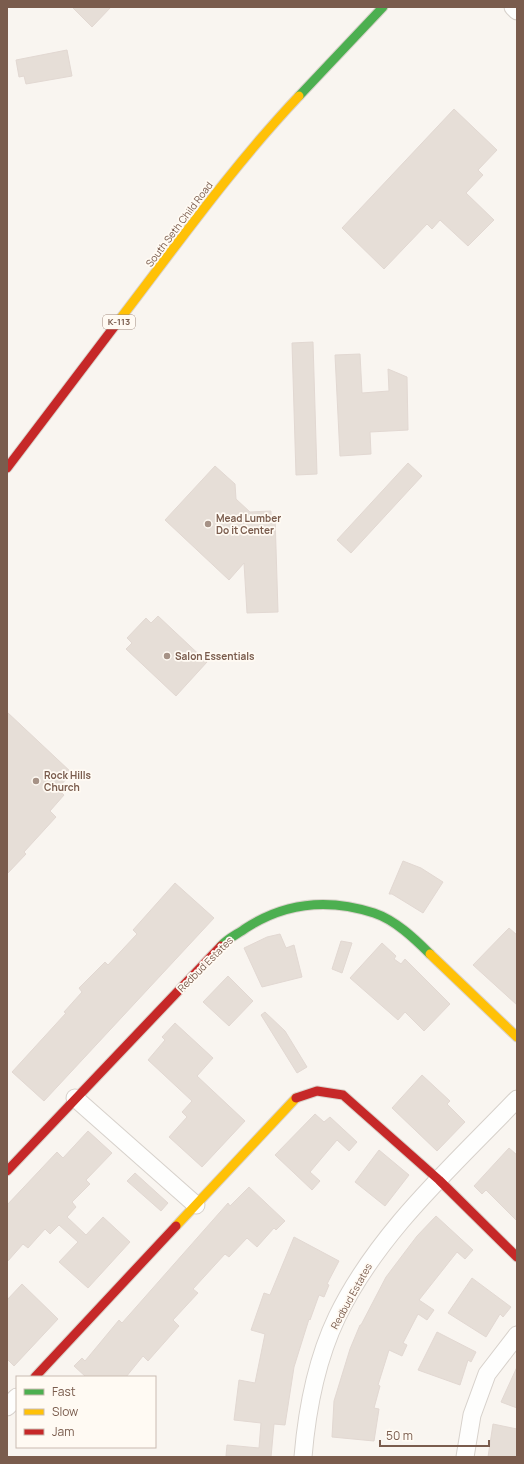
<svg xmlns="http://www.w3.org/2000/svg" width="524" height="1464" viewBox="0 0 524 1464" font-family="Manrope,sans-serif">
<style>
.building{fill:#e6ded7;stroke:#e2d8d2}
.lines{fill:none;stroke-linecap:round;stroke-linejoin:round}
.street-casing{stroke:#d7d1cb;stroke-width:19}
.fast-casing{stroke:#d9d2cb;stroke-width:11}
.slow-casing{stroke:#d9d2cb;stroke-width:11}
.jam-casing{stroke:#d9d2cb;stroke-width:11}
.street{stroke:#fefefd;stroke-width:17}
.fast{stroke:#4caf50;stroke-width:9}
.slow{stroke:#ffc107;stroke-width:9}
.jam{stroke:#c62828;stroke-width:9}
.poi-dot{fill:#a69286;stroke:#fffaf3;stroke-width:1.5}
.labels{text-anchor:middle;stroke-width:3.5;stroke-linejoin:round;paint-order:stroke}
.shield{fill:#fffaf3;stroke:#a28b7f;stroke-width:1}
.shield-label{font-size:9px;font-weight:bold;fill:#7a5c4d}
.street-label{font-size:10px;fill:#7a5c4d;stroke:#fffaf3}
.poi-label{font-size:10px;font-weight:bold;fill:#7a5c4d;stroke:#fffaf3;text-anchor:start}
</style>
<rect width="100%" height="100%" fill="#f9f5f0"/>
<!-- building -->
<g class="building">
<polygon points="72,7 111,7 92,27"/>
<polygon points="67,50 72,76 26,84 24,76 19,77 16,60"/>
<polygon points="454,109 497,150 478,170 483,175 466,193 494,220 468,246 440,220 432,229 427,224 384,269 342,228"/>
<polygon points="313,342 317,474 296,475 292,343"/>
<polygon points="360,354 362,393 389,391 388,369 407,377 408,430 370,432 371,454 340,456 335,355"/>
<polygon points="408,463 422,476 351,553 337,540"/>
<polygon points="215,466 235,484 236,499 250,512 271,511 271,516 275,516 278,612 247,613 244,563 229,580 165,520"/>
<polygon points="158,616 207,662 176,696 126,649 132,643 127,638 146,618 151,623"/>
<polygon points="7,712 72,773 57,789 64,795 50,811 56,817 24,852 26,854 7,874"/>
<polygon points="403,861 421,868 443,882 423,913 392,894 389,894"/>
<polygon points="175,883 214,918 44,1101 12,1072 66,1013 64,1012 82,992 79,988 105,962 108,965 137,934 133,930"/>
<polygon points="509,928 517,935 517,1005 473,965"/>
<polygon points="280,934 286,948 294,945 302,977 262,987 244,948 267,937"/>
<polygon points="341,941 352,943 342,973 332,969"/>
<polygon points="382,943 396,956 394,959 401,964 405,959 450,1004 424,1031 405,1012 398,1020 350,978"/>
<polygon points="228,976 253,1001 229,1026 203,1002"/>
<polygon points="265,1012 285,1031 307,1067 297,1073 261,1015"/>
<polygon points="175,1023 213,1058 197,1076 245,1121 202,1167 169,1137 187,1117 182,1112 192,1101 148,1060 165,1040 162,1037"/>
<polygon points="422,1075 450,1101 447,1104 465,1122 437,1151 392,1108"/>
<polygon points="315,1114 324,1122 330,1117 357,1142 349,1151 337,1140 310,1172 320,1181 312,1190 275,1155"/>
<polygon points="88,1131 112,1153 86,1180 90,1184 72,1202 76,1207 67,1217 86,1235 103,1217 130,1242 88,1288 59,1262 78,1242 59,1225 50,1234 45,1229 28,1248 23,1244 7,1262 7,1205 57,1152 63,1158"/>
<polygon points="509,1148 517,1155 517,1221 486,1190 482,1194 474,1186"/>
<polygon points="379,1150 409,1175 385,1206 355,1182"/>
<polygon points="135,1173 168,1203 161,1211 127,1181"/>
<polygon points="249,1187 285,1221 276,1230 274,1228 257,1247 247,1238 229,1257 225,1254 193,1289 198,1293 173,1320 179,1326 148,1361 143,1356 126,1377 86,1377 74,1366 82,1358 85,1361 119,1320 122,1323 228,1203 230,1206"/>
<polygon points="436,1216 473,1250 465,1259 457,1252 419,1300 434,1310 427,1320 418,1314 403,1343 407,1345 402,1356 389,1350 378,1385 380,1386 374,1408 379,1409 374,1441 332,1437 334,1401 350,1349 360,1325 361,1325 386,1277 417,1236"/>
<polygon points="294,1237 339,1261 327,1284 329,1285 324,1297 319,1295 310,1320 309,1319 294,1367 285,1425 274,1424 271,1457 226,1456 227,1445 259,1448 261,1423 234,1420 239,1380 255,1383 265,1334 251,1330 264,1293 270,1295"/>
<polygon points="472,1278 511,1307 503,1317 500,1314 486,1337 448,1313"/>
<polygon points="22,1284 58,1319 14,1366 7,1359 7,1300"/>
<polygon points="437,1332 476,1352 471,1362 468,1360 460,1385 418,1370"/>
<polygon points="517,1367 517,1408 501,1402"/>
<polygon points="493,1424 517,1429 517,1457 488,1457"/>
</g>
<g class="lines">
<!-- street casing -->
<g class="street-casing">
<g id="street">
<polyline points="513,7 517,11"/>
<polyline points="75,1098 196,1205"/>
<polyline points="7,1407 17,1397"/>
<path d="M303,1457C307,1409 316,1361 337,1317C378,1232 453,1166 517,1099"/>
<polyline points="465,1457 472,1415 487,1374 517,1335"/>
</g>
</g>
<!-- fast casing -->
<g class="fast-casing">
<g id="fast">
<polyline points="299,96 383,7"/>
<path d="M221,946C228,938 238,934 246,928C286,902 328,898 374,913C395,920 414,938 430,954"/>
</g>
</g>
<!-- slow casing -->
<g class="slow-casing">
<g id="slow">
<path d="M117,323C176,246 232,167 299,96"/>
<polyline points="430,954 517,1037"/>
<polyline points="176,1226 296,1098"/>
</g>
</g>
<!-- jam casing -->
<g class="jam-casing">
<g id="jam">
<polyline points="7,468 117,323"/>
<polyline points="296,1098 317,1091 343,1095 439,1180 517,1257"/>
<polyline points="7,1171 221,946"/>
<polyline points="35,1377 176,1226"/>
</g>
</g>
<!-- street -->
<use href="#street" class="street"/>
<!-- fast -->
<use href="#fast" class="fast"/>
<!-- slow -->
<use href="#slow" class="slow"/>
<!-- jam -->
<use href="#jam" class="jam"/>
</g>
<!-- markers -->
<g class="poi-dot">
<circle cx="208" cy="524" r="4"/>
<circle cx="167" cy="656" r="4"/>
<circle cx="36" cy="781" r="4"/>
</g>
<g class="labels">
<!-- shield labels -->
<rect class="shield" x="103" y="315" width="32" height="14" rx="3"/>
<g class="shield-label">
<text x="119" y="325">K-113</text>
</g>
<!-- street labels -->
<g class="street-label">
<text transform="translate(179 224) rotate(-53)" y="4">South Seth Child Road</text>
<text transform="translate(205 964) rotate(-45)" y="4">Redbud Estates</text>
<text transform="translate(351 1296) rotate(-61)" y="4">Redbud Estates</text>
</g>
<!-- poi labels -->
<g class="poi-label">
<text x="216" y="522">Mead Lumber<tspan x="216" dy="12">Do it Center</tspan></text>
<text x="175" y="660">Salon Essentials</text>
<text x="44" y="779">Rock Hills<tspan x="44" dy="12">Church</tspan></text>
</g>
</g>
<!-- border -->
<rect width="524" height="1464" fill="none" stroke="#7a5c4d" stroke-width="16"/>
<!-- legend -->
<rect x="16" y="1376" width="140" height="72" fill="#fffaf3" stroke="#cabbb1"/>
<rect x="24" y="1389" width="20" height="6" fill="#4caf50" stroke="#cabbb1"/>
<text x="52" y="1396" font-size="12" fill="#7a5c4d">Fast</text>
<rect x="24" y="1409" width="20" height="6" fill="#ffc107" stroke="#cabbb1"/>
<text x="52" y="1416" font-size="12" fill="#7a5c4d">Slow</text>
<rect x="24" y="1429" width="20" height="6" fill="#c62828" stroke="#cabbb1"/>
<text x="52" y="1436" font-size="12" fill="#7a5c4d">Jam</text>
<!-- scale -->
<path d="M380 1440v6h109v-6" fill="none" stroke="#7a5c4d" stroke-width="2"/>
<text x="386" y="1440" font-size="12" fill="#7a5c4d" stroke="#fffaf3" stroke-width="3" paint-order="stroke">50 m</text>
</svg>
